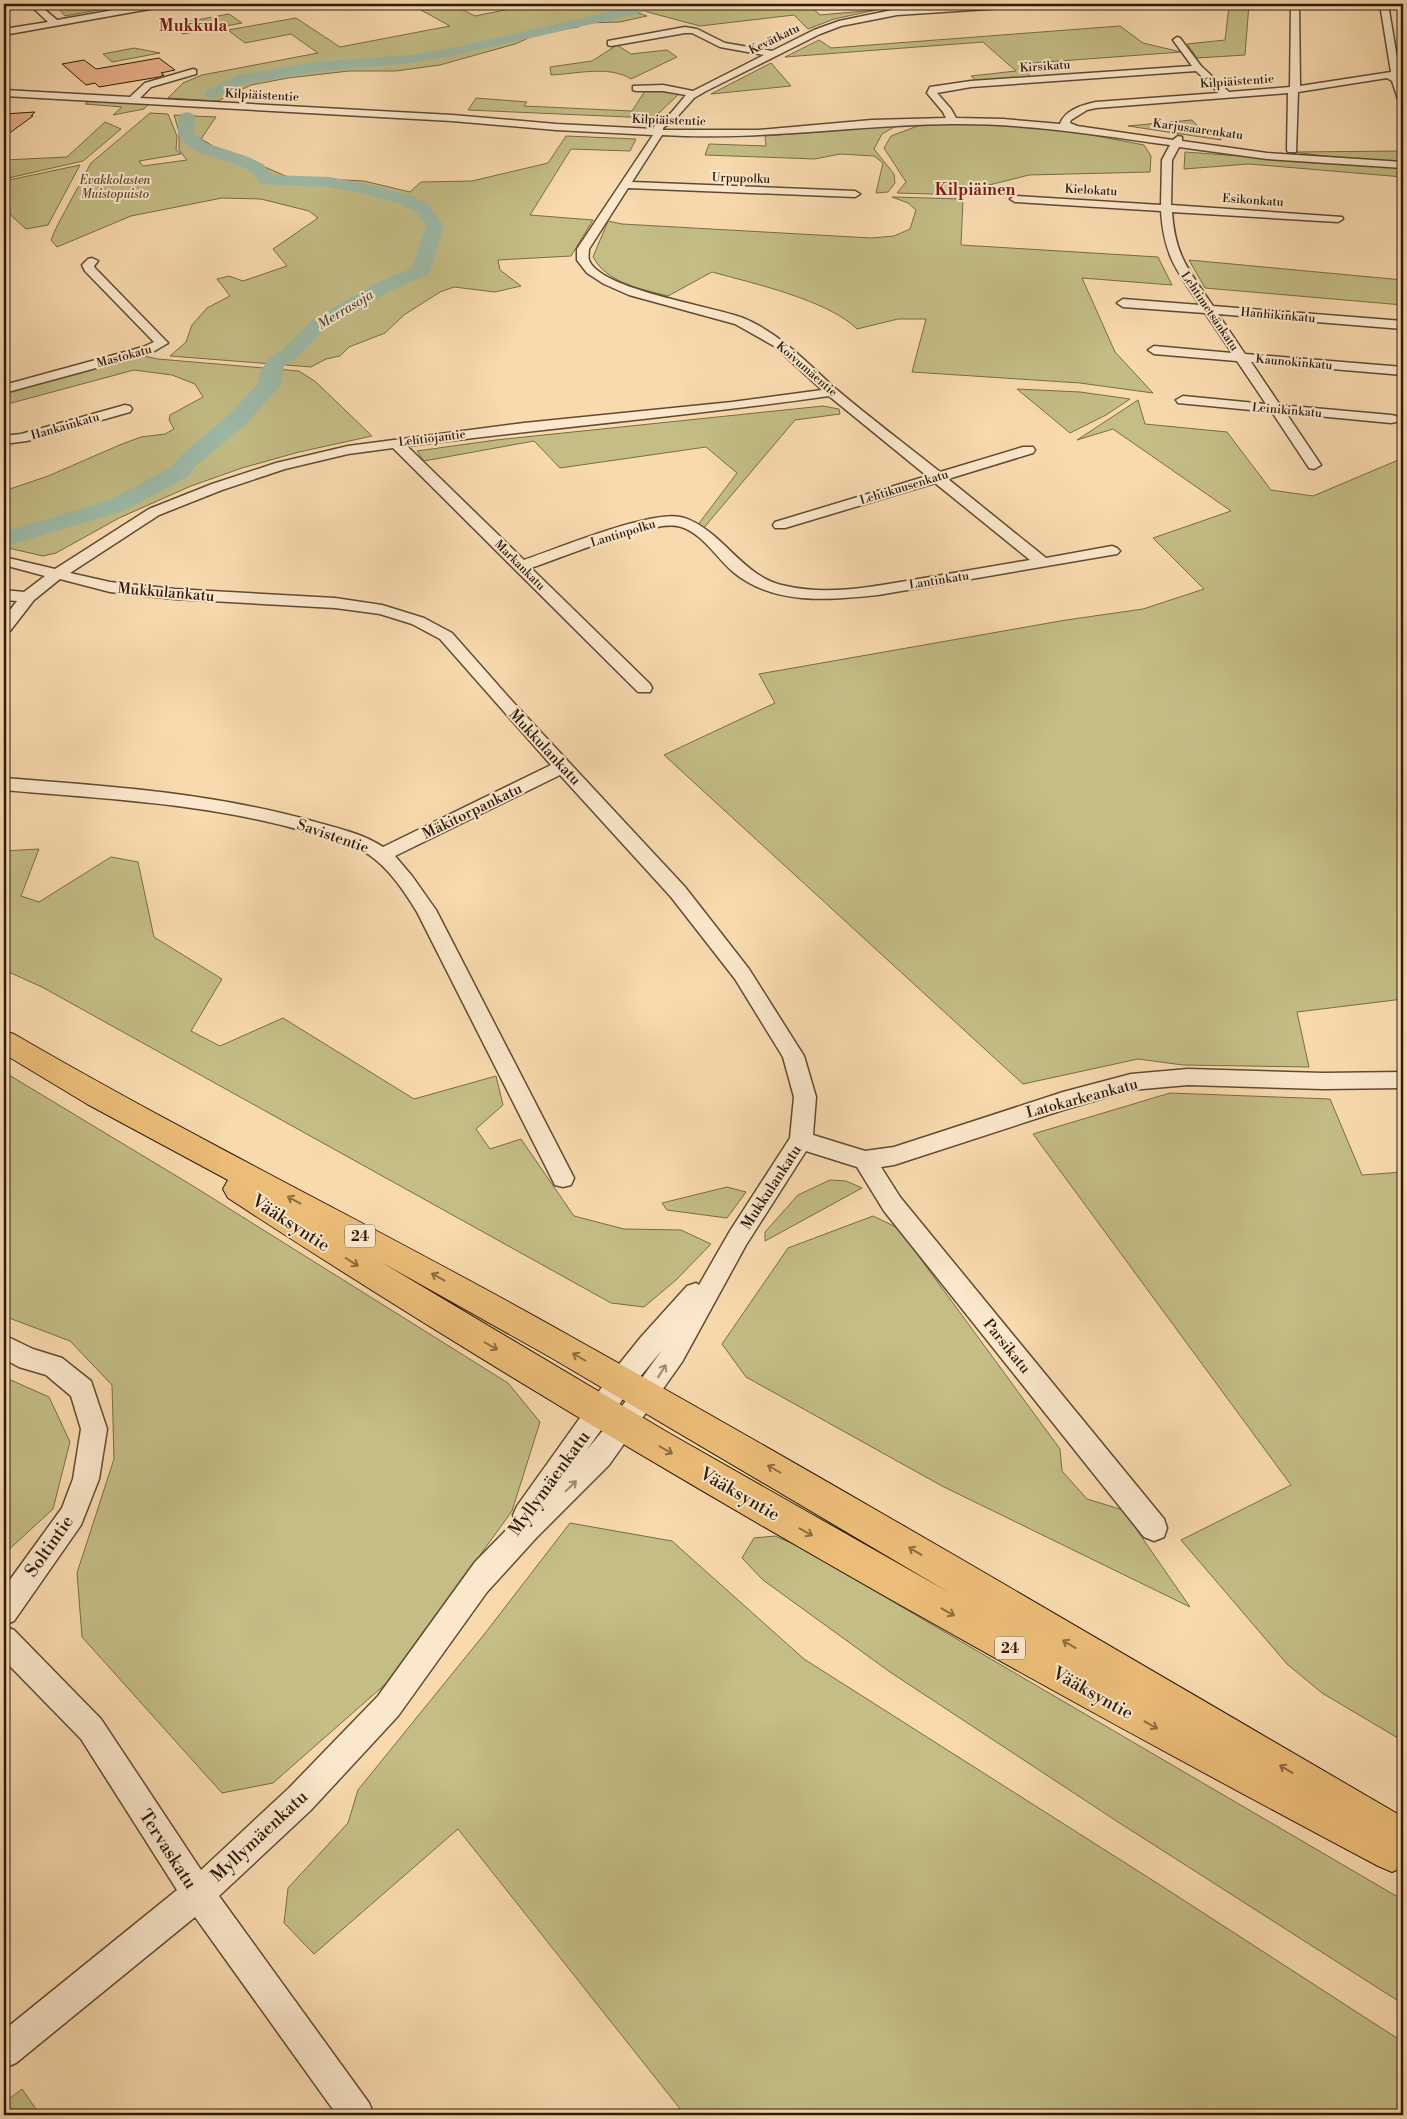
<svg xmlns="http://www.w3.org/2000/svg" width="1407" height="2119" viewBox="0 0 1407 2119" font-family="'Libre Bodoni',serif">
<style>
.green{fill:#c4bd86;stroke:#786c48}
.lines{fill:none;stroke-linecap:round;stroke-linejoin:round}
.river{fill:#9ebba9;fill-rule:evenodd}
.building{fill:#eab18b;stroke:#2d1b09}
.minor-casing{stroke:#604b32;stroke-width:3}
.highway-casing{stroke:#2d1b09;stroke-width:2}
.minor{fill:#fbe7cb;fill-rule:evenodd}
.highway{fill:#ecbd78;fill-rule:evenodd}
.oneway{stroke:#8c6c40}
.oneway2{stroke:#9e8b74}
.labels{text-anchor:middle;stroke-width:4;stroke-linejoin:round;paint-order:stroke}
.far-street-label{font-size:12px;fill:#2d1b09;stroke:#fbe7cb}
.far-park-label{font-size:12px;font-style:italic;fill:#5a4c2e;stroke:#fbe7cb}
.far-water-label{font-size:14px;font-style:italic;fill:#4f4b39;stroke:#fbe7cb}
.shield{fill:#fbe7cb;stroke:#6b5843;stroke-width:1}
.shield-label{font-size:14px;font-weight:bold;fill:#2d1b09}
.street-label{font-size:15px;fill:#2d1b09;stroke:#fbe7cb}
.far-district-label{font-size:16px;font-weight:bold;fill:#7a1f14;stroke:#fbe7cb}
.near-street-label{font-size:18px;fill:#2d1b09;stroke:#fbe7cb}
</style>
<rect width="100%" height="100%" fill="#f9daaf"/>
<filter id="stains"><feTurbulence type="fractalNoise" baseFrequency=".004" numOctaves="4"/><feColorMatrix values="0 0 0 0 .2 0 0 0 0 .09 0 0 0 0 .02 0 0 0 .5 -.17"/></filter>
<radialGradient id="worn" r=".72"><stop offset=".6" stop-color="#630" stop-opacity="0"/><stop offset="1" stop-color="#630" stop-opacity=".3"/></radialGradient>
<!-- green -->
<g class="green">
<polygon points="68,4 130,4 65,16 57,7"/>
<polygon points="410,4 451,4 475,16 535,4 652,4 627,9 647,16 620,22 586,23 578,27 540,33 515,44 440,65 396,71 349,71 288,78 251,85 218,101 168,98 183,83 202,75 318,53 291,34 245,43 228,30 296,18 340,47 450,26"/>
<polygon points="671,4 808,4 820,15 876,10 834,19 808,29 794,15 700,26 640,10"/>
<polygon points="1211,4 1249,4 1245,55 1197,58 1187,44 1225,40 1229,6"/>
<polygon points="229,14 242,23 183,34 170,25"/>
<polygon points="1120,26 1143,43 1181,52 1019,64 1032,78 978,82 971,76 1016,71 983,42 785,57 819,40 831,48"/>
<path d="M617,45L631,54L667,50L677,57L631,79C609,65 576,74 551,75L550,67L592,61Z"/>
<polygon points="134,48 160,53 112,62 103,54"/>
<polygon points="771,63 791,86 711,94"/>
<polygon points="653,89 680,93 660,112 651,118 468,110 476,98 527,102 524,106 632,111 645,91"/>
<polygon points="91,100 150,103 144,109 113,115 122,107 85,104"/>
<polygon points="150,113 168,114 177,136 176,150 181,154 139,161 143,166 187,160 179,150 179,132 174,115 216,117 201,139 227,154 246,159 288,177 364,181 410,192 421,182 472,181 548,163 566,136 636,139 630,151 571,149 530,215 593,220 571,256 498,260 500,270 521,286 495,292 454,287 440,292 404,315 385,333 349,347 340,356 326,359 311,367 170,356 186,342 192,325 207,308 230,296 217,279 229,276 243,281 287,266 273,249 318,218 309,211 261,199 222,198 131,216 57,247 51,240 57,226 91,163"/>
<polygon points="1192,120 1202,131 1221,130 1221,140 1128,126"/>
<polygon points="105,122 121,129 83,161 4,179 4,160 67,157"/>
<polygon points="952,123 1055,128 1144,145 1151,156 1150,172 1029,175 969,190 967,195 897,193 906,182 884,148 891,136 923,124"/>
<polygon points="896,126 882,134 874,149 894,174 895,183 888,192 876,193 883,163 874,156 840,154 815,159 705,155 709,144 766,146 765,136"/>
<polygon points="1403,151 1403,162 1358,160 1292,152"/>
<polygon points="1185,152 1403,168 1403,177 1249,164 1184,169"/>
<polygon points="80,165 48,225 26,229 4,209 4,181"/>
<path d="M892,197L963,199L961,245L1158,257L1172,285L1082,278L1115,352L1153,393L1080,383L912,372L926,319H898L857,329C828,300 752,283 712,272L668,296C641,289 607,283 593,257L608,221L622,224L871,238L894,236L910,229L916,210L908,203Z"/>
<polygon points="1189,260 1403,280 1403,305 1205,288"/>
<polygon points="144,356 158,359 299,371 316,382 372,436 299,452 242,468 191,486 119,518 56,553 43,556 4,547 4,491 48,476 122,444 141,437 165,434 174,429 169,420 170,415 203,397 195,384 172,375 134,370 4,405 4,393 134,357"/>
<polygon points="1017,389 1080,392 1130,399 1106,415 1070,433"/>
<polygon points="1138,400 1145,424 1227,432 1271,490 1313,496 1403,458 1403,999 1297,1012 1309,1067 1183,1065 1138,1059 1023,1084 664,755 775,703 759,674 1066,620 1143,609 1204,589 1153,538 1231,511 1113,429 1077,440"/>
<polygon points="823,406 839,409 840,414 795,420 702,530 697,526 737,473 706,447 560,468 534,441 424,461 417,451 496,440"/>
<polygon points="39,849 21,896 39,902 111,857 138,862 154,937 222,979 191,1031 220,1046 283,1018 414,1099 496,1076 503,1105 476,1129 490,1149 521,1139 574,1216 624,1229 681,1230 711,1244 676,1280 644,1307 611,1303 42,987 4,970 4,851"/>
<polygon points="4,1072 193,1186 508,1383 540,1422 512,1511 389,1681 273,1783 222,1793 82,1637 77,1573 114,1459 112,1385 70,1341 4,1316"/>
<polygon points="1170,1093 1330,1099 1362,1175 1403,1172 1403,1741 1322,1693 1287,1664 1181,1540 1291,1485 1033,1134"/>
<polygon points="830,1180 846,1181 862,1188 765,1241 765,1232 798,1195"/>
<polygon points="727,1187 746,1192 727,1218 667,1210 662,1203"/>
<polygon points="873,1216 898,1228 1060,1449 1062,1471 1087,1499 1123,1510 1190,1607 942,1486 746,1377 722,1344 788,1248"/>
<polygon points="4,1377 49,1397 70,1442 53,1509 4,1554"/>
<polygon points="570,1523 672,1541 804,1659 1160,1885 1403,2042 1403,2115 685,2115 458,1829 314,1954 284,1923 288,1888 348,1823 358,1790 486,1632"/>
<polygon points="775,1536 796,1545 1403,1900 1403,2004 1118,1822 890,1672 763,1580 742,1558 754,1538"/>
<polygon points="22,2089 40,2115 4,2115 4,2103"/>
</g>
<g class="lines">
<!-- river -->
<g class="river">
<polygon points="644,4 668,4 661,8 452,56 410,63 316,72 243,84 212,99 206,97 204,94 206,91 239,75 316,62 410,55 452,48"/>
<path d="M187,112L193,114L195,117L194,133L206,143L246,156L263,164L272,175L329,177L363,183L410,195L428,204L444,226L430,271L427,275L392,290L326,328L295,359L284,366L281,383L278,388L246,424L196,466L187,477L126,510L4,547V532L110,500L171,467L180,456L230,414L259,382L260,373L268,359L281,351L312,320L378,282L412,268L426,226L416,212L398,203L362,193L329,187L261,184C258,180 255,175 251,172C231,156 176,158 178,125C179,120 179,117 181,114Z"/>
</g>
</g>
<!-- building -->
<g class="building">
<polygon points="159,58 175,70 161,73 164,75 159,77 99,87 95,83 86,85 62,64 84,60 96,69"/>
<polygon points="35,112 31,116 33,116 4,137 4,114"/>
</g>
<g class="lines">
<!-- minor casing -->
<g class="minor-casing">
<g id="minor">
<polygon points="29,4 38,4 57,20 148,4 165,4 161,7 4,35 4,29 48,22"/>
<path d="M984,4H1022L1018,7L897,15L841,26L820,34L706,91L694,98L677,117L663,128V130H758L872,120L946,118L943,112L927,93L930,87L971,81L1192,66L1173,40L1177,37L1180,38L1201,66L1229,92L1290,87L1291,4H1299L1300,86L1391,72L1380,4H1388L1399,70H1403V76H1398L1403,86V102L1398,99L1392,81L1387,78L1298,92L1296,152H1288L1287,150L1288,93L1096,108L1087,110L1071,120L1070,123L1077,126L1173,140L1178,136L1182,137V141L1267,153L1403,162V168L1267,159L1179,147L1172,160L1171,205L1342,217L1343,219L1338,222L1172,212C1175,256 1189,271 1213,306L1403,321V329L1218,314L1245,354L1403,367V375L1251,362L1280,405L1391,415L1396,416L1398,419L1396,422L1391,423L1286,413L1321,465L1314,469L1309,468L1272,412L1178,403L1176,400L1183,396L1266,404L1237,361L1154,354L1148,350L1154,346L1232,353L1205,313L1123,307L1117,303L1123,299L1200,305C1176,270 1164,255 1161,211L1015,202L1010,199L1015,196L1161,205L1162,160L1170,145C1097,135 1024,123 951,124C854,125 759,141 662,135L632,182L855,191L860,194L855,197L628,188L589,249C589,252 588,257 589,260C600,290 713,306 743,318C780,333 807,363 836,389C870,418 905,444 940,472L1023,447H1033L1035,450L1033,453L948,479L1046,558L1112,546L1117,548L1120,551L1117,554L878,595C829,600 773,606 732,571C716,557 700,530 677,526C650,521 561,558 531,568L650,684L652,688L650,692H638L393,448L348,454L285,469L222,490L159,515L70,573L110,582L175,589L335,598L382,605L424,618L452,633L512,701L685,887L749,969L804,1056L816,1097L813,1135L865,1151L894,1147L1063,1092L1131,1074L1188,1069L1323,1073L1403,1072V1088L1323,1089L1188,1085L1131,1090L1063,1110L894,1165L881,1167L900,1197L1164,1519L1167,1528L1164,1537L1154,1541L1144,1537L884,1211L857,1167L806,1151L746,1245L682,1362L609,1465L537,1537L487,1592L398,1716L311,1810L219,1896L369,2103L374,2115H337L195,1917L16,2063L4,2068V2030L177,1890L81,1739L4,1660V1626L14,1630L101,1719L201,1870L289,1788L378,1696L475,1562L515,1521L513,1515L517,1506L612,1373L641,1337L687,1286L696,1283L699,1285L730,1231L790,1138L794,1097L783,1057L735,979L671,897L560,775L395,856L412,876L436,910L574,1178L571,1185L563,1187L555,1185L417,912C404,891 389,868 368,854C349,842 326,837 304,831C206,803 105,799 4,790V778C108,786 212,793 312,821C336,828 362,833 383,847L551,765L440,639L412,624L380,614L335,608L175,599L110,592L60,579L34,600L10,631L4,633V618L17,601L4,600V590L24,592L45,576L4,565V557L55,569L149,509L212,484L276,463L348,446L524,423L732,402L822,390L774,346L735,324L629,295L604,284L587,273L577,260V249L653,135L556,130L452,121L4,96V90L130,97L145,83L193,69L196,70V74L151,87L140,98L452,115L556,124L653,129L655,125L671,113L686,95L663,91H636L633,90V86L663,85L693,91L764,55L720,47L692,33H685L611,46L608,45V41L685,27L697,29L725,43L772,51L814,30L839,21L897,9ZM1196,71L1219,93L1096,102C1082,105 1065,110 1060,124L1003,119L956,118L951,109L937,93L971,87ZM829,396L927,476L775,522L773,525L775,528H785L935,483L1030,560C993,566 955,573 918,579C876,586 829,596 786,586C754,580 737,555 713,535C703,527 692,519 680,517C648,511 557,549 524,560L407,446C547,428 689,416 829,396ZM662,1350L615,1416L586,1451L630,1389Z"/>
<polygon points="92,258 98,261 94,266 95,268 168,343 151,353 4,393 4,385 143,347 154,342 85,271 82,265 88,259"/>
<polygon points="125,405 130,406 132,409 130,412 27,441 4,444 4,436 21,434"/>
<polygon points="4,1335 33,1349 62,1358 91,1381 107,1429 99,1479 81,1525 14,1621 4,1625 4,1588 62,1508 73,1479 81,1429 71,1396 46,1375 19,1367 4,1359"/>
</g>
</g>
<!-- highway casing -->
<g class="highway-casing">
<path id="highway" d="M4,1031L14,1034C196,1140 386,1232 570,1336C850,1492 1126,1656 1403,1817V1867L1392,1872L1378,1866C986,1658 599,1440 228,1198L223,1189L228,1180L87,1104L4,1054ZM381,1262L550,1357L950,1593L667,1432Z"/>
</g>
<!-- minor -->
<use href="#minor" class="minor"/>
<!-- highway -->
<use href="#highway" class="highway"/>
</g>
<!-- one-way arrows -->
<defs><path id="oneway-shaft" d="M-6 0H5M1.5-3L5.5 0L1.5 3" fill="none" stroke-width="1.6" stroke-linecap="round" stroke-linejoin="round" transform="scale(1.25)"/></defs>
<g class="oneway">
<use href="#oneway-shaft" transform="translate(294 1200) rotate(-152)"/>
<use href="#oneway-shaft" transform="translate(352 1262) rotate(32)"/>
<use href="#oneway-shaft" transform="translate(438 1277) rotate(-151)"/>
<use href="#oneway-shaft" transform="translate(491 1346) rotate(30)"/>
<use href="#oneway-shaft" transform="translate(579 1357) rotate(-150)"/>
<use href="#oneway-shaft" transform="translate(666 1450) rotate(30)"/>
<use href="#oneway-shaft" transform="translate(774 1469) rotate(-150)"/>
<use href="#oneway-shaft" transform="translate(806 1532) rotate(29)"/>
<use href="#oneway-shaft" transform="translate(915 1551) rotate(-149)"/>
<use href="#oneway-shaft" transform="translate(948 1612) rotate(29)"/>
<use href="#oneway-shaft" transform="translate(1069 1644) rotate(-149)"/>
<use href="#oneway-shaft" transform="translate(1151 1725) rotate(29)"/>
<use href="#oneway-shaft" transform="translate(1286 1769) rotate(-149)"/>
</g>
<g class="oneway2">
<use href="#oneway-shaft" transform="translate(662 1371) rotate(-58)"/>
<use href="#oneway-shaft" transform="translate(571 1486) rotate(-44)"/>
</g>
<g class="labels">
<!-- far-street labels -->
<g class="far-street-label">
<text transform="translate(774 39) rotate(-26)" y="4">Kevätkatu</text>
<text transform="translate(1045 66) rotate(-4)" y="4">Kirsikatu</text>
<text transform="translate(1237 81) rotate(-4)" y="4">Kilpiäistentie</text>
<text transform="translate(262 95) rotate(3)" y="4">Kilpiäistentie</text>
<text transform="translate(669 120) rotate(2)" y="4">Kilpiäistentie</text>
<text transform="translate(1198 129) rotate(8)" y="4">Karjusaarenkatu</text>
<text transform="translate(741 178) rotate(2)" y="4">Urpupolku</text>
<text transform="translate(1091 190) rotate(3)" y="4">Kielokatu</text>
<text transform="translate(1253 200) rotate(4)" y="4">Esikonkatu</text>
<text transform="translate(1210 311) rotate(56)" y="4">Lehtimetsänkatu</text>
<text transform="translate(1278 315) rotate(5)" y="4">Hanhikinkatu</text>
<text transform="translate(124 356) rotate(-15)" y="4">Mastokatu</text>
<text transform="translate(1294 362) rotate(5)" y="4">Kaunokinkatu</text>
<text transform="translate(807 369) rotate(41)" y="4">Koivumäentie</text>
<text transform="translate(1287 410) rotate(5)" y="4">Leinikinkatu</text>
<text transform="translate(65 426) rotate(-16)" y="4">Hankainkatu</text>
<text transform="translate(432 438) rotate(-7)" y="4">Lehtiojantie</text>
<text transform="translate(904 487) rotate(-17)" y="4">Lehtikuusenkatu</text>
<text transform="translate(623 533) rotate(-17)" y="4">Lantinpolku</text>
<text transform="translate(520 565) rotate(45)" y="4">Markankatu</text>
<text transform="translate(939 580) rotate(-9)" y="4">Lantinkatu</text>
</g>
<!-- far-park labels -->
<g class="far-park-label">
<text x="115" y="184">Evakkolasten<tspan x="115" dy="14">Muistopuisto</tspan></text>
</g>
<!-- far-water labels -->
<g class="far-water-label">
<text transform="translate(345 309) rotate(-31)" y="5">Merrasoja</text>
</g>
<!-- shield labels -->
<g class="shield">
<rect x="345" y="1224.5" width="30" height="23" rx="4"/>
<rect x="995" y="1636.5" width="30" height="23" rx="4"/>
</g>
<g class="shield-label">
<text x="360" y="1241">24</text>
<text x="1010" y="1653">24</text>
</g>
<!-- street labels -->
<g class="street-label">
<text transform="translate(166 592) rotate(5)" y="5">Mukkulankatu</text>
<text transform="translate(545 747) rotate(47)" y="5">Mukkulankatu</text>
<text transform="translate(472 811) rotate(-26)" y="5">Mäkitorpankatu</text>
<text transform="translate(333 836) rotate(19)" y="5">Savistentie</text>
<text transform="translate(1082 1098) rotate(-15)" y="5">Latokarkeankatu</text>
<text transform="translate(771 1187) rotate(-57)" y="5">Mukkulankatu</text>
<text transform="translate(1007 1346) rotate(51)" y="5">Parsikatu</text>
</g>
<!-- far-district labels -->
<g class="far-district-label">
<text x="193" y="31">Mukkula</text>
<text x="975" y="195">Kilpiäinen</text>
</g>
<!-- near-street labels -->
<g class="near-street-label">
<text transform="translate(291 1223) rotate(33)" y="6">Vääksyntie</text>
<text transform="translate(549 1483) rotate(-54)" y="6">Myllymäenkatu</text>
<text transform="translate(740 1494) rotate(30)" y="6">Vääksyntie</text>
<text transform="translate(49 1546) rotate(-55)" y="6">Soltintie</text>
<text transform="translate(1093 1693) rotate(29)" y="6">Vääksyntie</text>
<text transform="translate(259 1836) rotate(-43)" y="6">Myllymäenkatu</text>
<text transform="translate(168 1849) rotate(57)" y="6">Tervaskatu</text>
</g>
</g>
<!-- margin -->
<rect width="1407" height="2119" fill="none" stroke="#f9daaf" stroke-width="20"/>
<rect x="5" y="5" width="1397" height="2109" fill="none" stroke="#2d1b09" stroke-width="2.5"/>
<rect x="10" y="10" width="1387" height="2099" fill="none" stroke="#2d1b09"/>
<rect width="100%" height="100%" filter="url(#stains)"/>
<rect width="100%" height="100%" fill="url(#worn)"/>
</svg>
